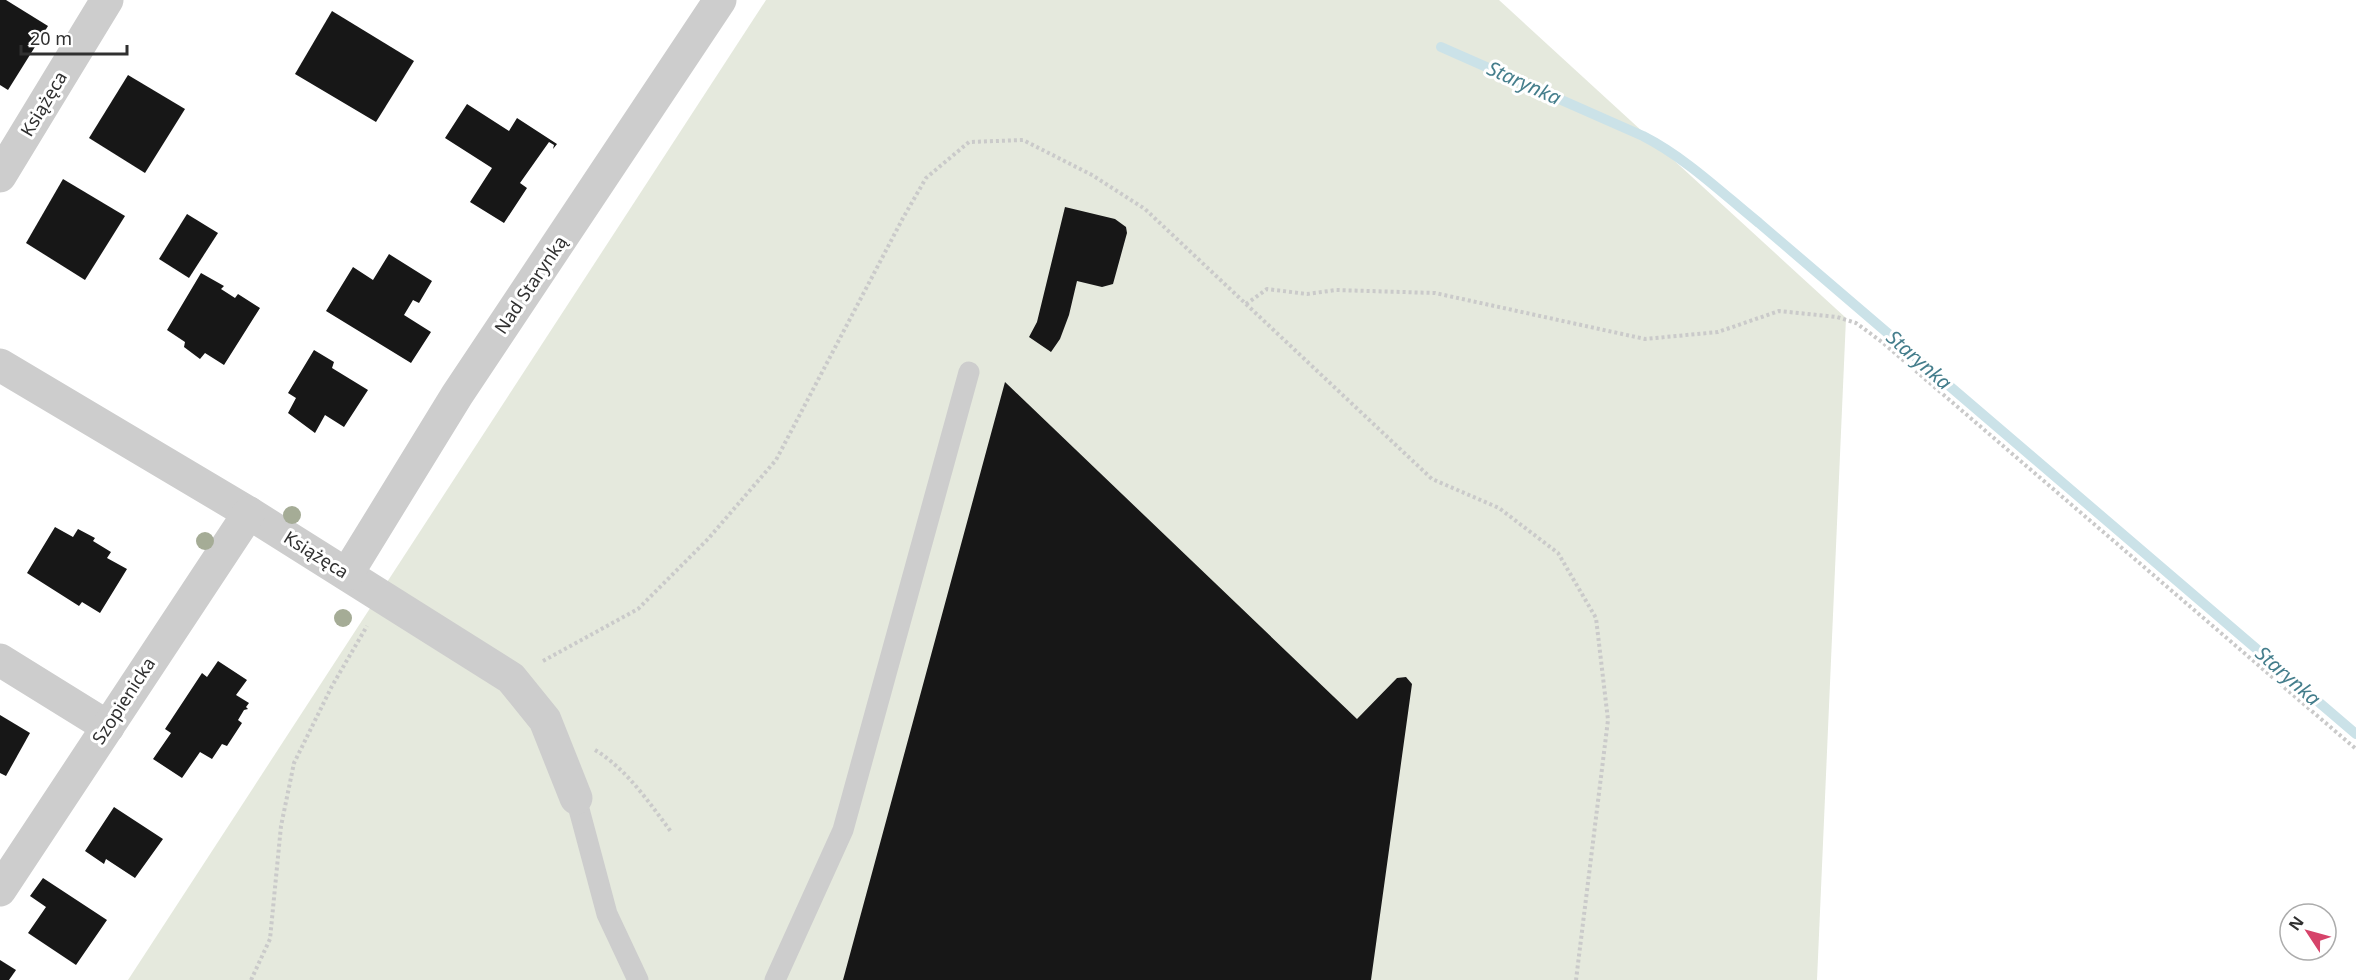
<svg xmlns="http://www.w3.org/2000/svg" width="2356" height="980" viewBox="0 0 2356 980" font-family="'Noto Sans',sans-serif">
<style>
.green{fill:#e5e9dd}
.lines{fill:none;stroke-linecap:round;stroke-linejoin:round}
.stream{stroke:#cbe2e8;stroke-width:10}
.building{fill:#171717}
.path{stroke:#cacaca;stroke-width:4;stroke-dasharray:3 3;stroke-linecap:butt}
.lane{stroke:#cdcdcd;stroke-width:21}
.street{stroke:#cdcdcd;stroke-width:33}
.tree{fill:#a5ac96}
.labels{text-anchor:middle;stroke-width:6;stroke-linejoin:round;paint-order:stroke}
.street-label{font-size:18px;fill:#303030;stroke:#fff}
.water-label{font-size:20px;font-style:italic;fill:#457e8c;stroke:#fff}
</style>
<rect width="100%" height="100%" fill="#fff"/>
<!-- green -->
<polygon class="green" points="766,0 1499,0 1846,318 1817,980 128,980"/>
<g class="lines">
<!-- stream -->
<path class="stream" d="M1441,47L1643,136C1686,158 1722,193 1759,223L2356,734"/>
</g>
<!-- building -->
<g class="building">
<polygon points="0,0 6,0 48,26 8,90 0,85"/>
<polygon points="332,11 414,61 376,122 295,74"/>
<polygon points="128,75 185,109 145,173 89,138"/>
<polygon points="467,104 509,131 517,118 557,144 553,149 554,145 549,142 520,183 527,188 504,223 470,202 492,168 445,138"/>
<polygon points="63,179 125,216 85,280 26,243"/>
<polygon points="1065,207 1115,219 1126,227 1127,233 1113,284 1102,287 1077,281 1069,315 1060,339 1051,352 1029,337 1037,322"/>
<polygon points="187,214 218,233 189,278 159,259"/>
<polygon points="389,254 432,281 419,303 413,300 404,315 431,332 411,363 326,311 353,267 373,280"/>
<polygon points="201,273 224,286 221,289 235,298 238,294 260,308 224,365 205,353 200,359 184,347 185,342 167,330"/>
<polygon points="314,350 334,362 332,368 368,390 344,427 325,415 315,433 288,413 296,398 288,393"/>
<polygon points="1005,382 1357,719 1397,678 1406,677 1412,684 1371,980 843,980"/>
<polygon points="55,527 73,537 78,529 95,538 93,541 111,552 107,558 127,569 100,613 82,602 79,606 27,573"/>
<polygon points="218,661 247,680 236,695 249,703 246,707 248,709 244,710 238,720 242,723 227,746 222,744 212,759 200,752 182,778 153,759 171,733 165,729 202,673 207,677"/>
<polygon points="0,715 30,733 6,776 0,773"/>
<polygon points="114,807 163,839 135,878 106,859 104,864 85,851"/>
<polygon points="43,878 107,920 76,965 28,933 46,907 30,896"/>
<polygon points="0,960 16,970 9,980 0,980"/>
</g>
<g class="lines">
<!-- path -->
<g class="path">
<polyline points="1246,304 1267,289 1307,294 1336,290 1435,293 1645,339 1718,332 1779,311 1837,317 1856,323 1882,342 2356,749"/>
<polyline points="543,661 638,609 708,539 776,460 903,218 926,178 969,142 1023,140 1092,175 1145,209 1432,479 1499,508 1558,553 1596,618 1608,720 1576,980"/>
<path d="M595,750C627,769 650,804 672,833"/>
<polyline points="251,980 270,939 281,826 294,763 332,686 367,626"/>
</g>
<!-- lane -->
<g class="lane">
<polyline points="576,798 607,914 638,980"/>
<polyline points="775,980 843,830 969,372"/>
</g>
<!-- street -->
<g class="street">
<polyline points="0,176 107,0"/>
<polyline points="0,365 249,513 511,678 545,720 576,798"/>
<polyline points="347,574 457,395 720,0"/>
<polyline points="0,660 108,727"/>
<polyline points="0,890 249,513"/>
</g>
</g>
<!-- trees -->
<g class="tree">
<circle cx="292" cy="515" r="9"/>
<circle cx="205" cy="541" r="9"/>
<circle cx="343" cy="618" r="9"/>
</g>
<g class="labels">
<!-- street labels -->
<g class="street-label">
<text transform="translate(44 104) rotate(-59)" y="6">Książęca</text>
<text transform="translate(531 285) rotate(-56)" y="6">Nad Starynką</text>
<text transform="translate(316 555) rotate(32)" y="6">Książęca</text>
<text transform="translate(124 701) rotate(-57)" y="6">Szopienicka</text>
</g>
<!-- water labels -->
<g class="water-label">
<text transform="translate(1524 83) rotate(24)" y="7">Starynka</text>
<text transform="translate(1919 360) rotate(41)" y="7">Starynka</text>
<text transform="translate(2288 676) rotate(41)" y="7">Starynka</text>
</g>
</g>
<!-- north arrow -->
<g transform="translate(2308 932) rotate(306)"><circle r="28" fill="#ffffff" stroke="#acacac" stroke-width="1.5"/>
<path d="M0-4.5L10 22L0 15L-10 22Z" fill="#d6436a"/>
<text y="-9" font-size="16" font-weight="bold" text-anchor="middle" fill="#303030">N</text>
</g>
<!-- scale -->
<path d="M21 45v9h106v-9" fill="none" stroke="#303030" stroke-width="3"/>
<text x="30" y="45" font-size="18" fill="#303030" stroke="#ffffff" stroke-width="4.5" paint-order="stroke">20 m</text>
</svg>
